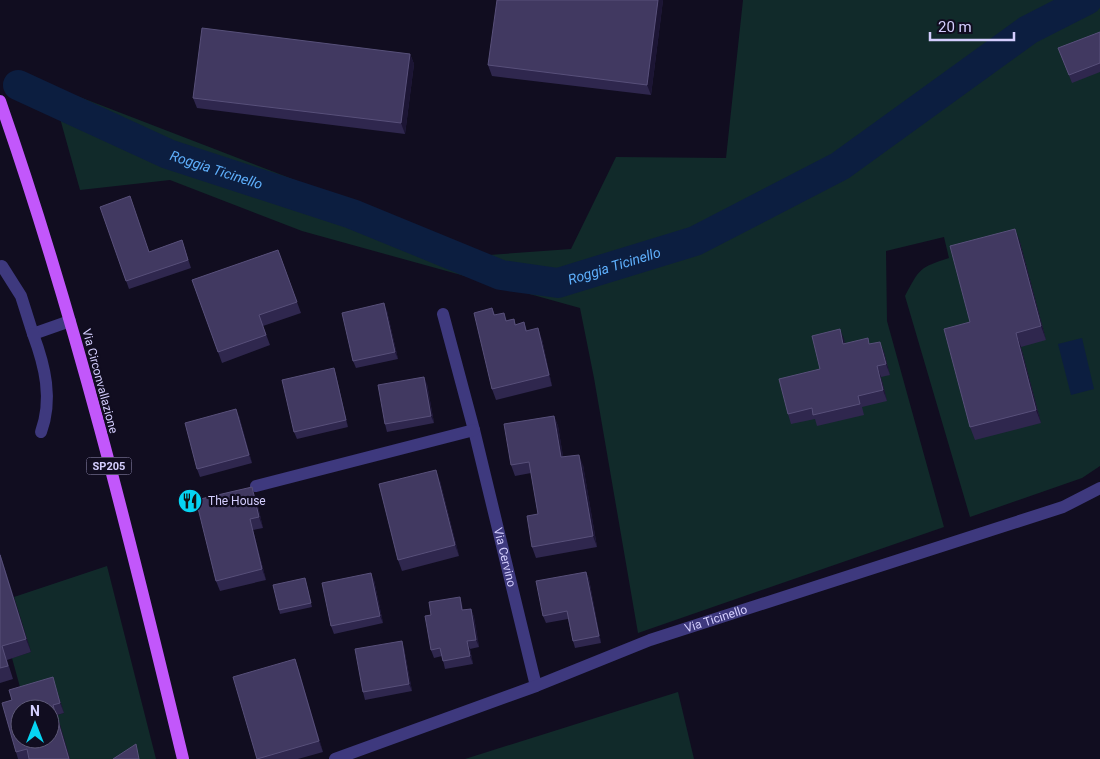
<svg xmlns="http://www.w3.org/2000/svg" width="1100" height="759" viewBox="0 0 1100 759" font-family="Roboto,sans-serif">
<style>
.green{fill:#112a2a}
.water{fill:#0c1e40}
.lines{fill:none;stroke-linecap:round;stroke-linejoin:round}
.canal{stroke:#0c1e40;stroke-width:30}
.lane{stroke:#3e397e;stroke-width:12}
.street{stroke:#3e397e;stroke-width:12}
.primary{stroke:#c257fb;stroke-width:12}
.wall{fill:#2f274e}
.shaded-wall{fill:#1c1534}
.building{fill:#413961;stroke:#58507a;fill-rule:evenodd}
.labels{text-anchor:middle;stroke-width:4.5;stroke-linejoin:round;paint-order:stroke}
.shield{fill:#110d20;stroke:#9a94bb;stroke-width:1}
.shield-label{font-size:11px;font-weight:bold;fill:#d4cefe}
.street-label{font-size:12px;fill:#d4cefe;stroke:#110d20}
.poi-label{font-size:12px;fill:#d4cefe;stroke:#110d20;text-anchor:start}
.water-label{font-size:14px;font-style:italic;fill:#5eaffb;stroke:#110d20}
</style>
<rect width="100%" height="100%" fill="#110d20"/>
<!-- green -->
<g class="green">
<path d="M743,0H1100V466L1082,478L970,517L905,296C920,268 919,268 949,258L944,237L886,251L887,321L944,527L638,633L594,378L580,308L302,231L170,180L80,190L51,86L489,255L571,249L616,157L726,158Z"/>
<polygon points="107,566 156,759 70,759 57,715 64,713 23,698 12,658 31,652 14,597"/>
<polygon points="678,692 694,759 465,759"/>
</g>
<!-- water -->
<polygon class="water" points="1082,338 1094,389 1071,395 1058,344"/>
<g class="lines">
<!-- canal -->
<path class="canal" id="s1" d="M18,85L168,154L352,214L501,275L558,283L695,241L840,166L1028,30L1087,0"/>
<!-- lane -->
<g class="lane">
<polyline points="2,266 21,296 33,334 70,321"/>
<path d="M33,334C45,366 53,399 41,432"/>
</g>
<!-- street -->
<g class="street">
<path id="s2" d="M443,314L474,430L536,686"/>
<polyline points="256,486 474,430"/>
<path id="s3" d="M335,759L536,686L650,640L1063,507L1100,488"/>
</g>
<!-- primary -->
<path class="primary" d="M0,101C75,316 130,538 183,759"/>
</g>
<!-- wall -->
<g class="wall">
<polygon points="663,0 651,95 492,76 488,65"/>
<polygon points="1100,32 1100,72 1072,83 1058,48"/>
<polygon points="410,54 414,64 405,134 197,108 193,98"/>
<polygon points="100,207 149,252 182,240 191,268 129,289"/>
<polygon points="1020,242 1046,340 1021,347 1041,423 975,440 970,427 970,322"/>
<polygon points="278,250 301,313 263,326 270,345 222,363 192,280"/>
<polygon points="492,308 495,315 507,320 514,319 516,325 524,322 527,331 542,339 552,386 496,400 492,389"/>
<polygon points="387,311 398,359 356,368 353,361"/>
<polygon points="844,339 845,344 870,344 884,352 890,375 881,377 887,401 862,407 864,415 817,426 815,419 791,424 788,414"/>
<polygon points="334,368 336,375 348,427 297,439 294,432"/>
<polygon points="427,384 434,423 387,432 385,424"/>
<polygon points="239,416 252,463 200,477 197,469"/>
<polygon points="554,416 558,426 563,457 583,465 597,547 536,558 532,547 538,514 531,473 515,476 511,465"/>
<polygon points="440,481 459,556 402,571 398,560"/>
<polygon points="256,498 263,528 253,530 266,580 220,591 216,581"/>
<polygon points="0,553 31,652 7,660 13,679 0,683"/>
<polygon points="586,572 589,579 601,643 575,648 573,641 568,619 546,623 543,616"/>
<polygon points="305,578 312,607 280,614 279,610"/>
<polygon points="374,580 383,623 334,634 331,626"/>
<polygon points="460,597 463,610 471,609 474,617 479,647 470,649 473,664 445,669 442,656 434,658 431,650 431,615"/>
<polygon points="404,648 412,691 365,700 363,692"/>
<polygon points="295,659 323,752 298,759 258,759"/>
<polygon points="56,688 64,713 57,715 70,759 18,759 16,752"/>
</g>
<!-- shaded-wall -->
<g class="shaded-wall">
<polygon points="658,0 663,0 651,95 647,85"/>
<polygon points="410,54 414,64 405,134 401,123"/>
<polygon points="1015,229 1020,242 1046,340 1041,326"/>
<polygon points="384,303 387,311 398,359 395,352"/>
<polygon points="538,328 542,339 552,386 549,375"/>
<polygon points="840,329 844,339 847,355 843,344"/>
<polygon points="1016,333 1021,347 1041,423 1036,410"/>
<polygon points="880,342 884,352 890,375 886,364"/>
<polygon points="877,366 881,377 887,401 883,390"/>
<polygon points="334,368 336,375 348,427 346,420"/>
<polygon points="424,377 427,384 434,423 431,416"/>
<polygon points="236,409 239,416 252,463 249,455"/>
<polygon points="554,416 558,426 565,468 561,457"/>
<polygon points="579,455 583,465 597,547 593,536"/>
<polygon points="436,470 440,481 459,556 455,545"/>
<polygon points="252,487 256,498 263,528 259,517"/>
<polygon points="250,519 253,530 266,580 262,569"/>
<polygon points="0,553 31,652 26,639"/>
<polygon points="586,572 589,579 601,643 599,636"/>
<polygon points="371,573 374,580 383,623 380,616"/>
<polygon points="460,597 462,604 465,618 462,610"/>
<polygon points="471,609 474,617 479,647 476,640"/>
<polygon points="402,641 404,648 412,691 409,684"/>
<polygon points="467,641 470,649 473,664 470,656"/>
<polygon points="295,659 299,670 323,752 319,741"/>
<polygon points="53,677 56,688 64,713 60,703"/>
<polygon points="53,705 57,715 70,759 69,759"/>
</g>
<!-- building -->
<g class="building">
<polygon points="497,0 658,0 647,85 488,65"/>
<polygon points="202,28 410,54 401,123 193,98"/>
<polygon points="1100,32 1100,63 1069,75 1058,48"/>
<polygon points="130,196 149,252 182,240 188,260 126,281 100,207"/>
<polygon points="1015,229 1041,326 1016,333 1036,410 970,427 944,329 970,322 950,246"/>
<polygon points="278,250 297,302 259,315 266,335 218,352 192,280"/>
<polygon points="384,303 395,352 353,361 342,313"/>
<polygon points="492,308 494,315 504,313 506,321 514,319 515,325 524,322 526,331 538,328 549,375 492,389 474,313"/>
<polygon points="840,329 843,344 868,338 869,344 880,342 886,364 877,366 883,390 858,396 860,404 813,415 812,408 788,414 779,379 820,369 812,336"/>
<polygon points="334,368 346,420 294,432 282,380"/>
<polygon points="424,377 431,416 385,424 378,385"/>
<polygon points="236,409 249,455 197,469 185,423"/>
<polygon points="554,416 561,457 579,455 593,536 532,547 527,516 538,514 529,462 511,465 504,424"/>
<polygon points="436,470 455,545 398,560 379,484"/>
<polygon points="252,487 259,517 250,519 262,569 216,581 196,500"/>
<polygon points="0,555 26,639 2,646 8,666 0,668"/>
<polygon points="586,572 599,636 573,641 567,611 543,616 536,581"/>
<polygon points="371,573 380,616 331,626 322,583"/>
<polygon points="305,578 311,603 279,610 273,585"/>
<polygon points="460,597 462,610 471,609 476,640 467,641 470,656 443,661 440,648 431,650 425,616 431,615 429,602"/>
<polygon points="402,641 409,684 363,692 355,649"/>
<polygon points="295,659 319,741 257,759 233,677"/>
<path d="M53,677L60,703L53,705L69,759H29L27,749L16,752L2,703L12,700L9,690ZM20,709H50V739H20Z"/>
<polygon points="136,744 139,759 113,759"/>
</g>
<!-- icons -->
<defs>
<g id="restaurant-disc" transform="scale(1.25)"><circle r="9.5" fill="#06d4f2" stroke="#110d20"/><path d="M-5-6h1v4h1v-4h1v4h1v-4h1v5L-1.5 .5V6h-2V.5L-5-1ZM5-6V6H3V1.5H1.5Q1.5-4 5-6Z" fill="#111"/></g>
</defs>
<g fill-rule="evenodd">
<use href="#restaurant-disc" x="190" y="501"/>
</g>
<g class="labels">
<!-- shield labels -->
<rect class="shield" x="86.5" y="457.5" width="45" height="17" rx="4"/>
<g class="shield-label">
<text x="109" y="470">SP205</text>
</g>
<!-- street labels -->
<g class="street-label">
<text transform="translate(100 381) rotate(75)" y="4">Via Circonvallazione</text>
<text dy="4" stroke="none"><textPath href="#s2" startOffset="251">Via Cervino</textPath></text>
<text dy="4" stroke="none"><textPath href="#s3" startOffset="406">Via Ticinello</textPath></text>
</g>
<!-- poi labels -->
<g class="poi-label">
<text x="208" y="505">The House</text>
</g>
<!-- water labels -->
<g class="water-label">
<text dy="5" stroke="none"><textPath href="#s1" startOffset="216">Roggia Ticinello</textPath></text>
<text dy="5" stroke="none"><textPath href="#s1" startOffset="636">Roggia Ticinello</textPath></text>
</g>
</g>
<!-- north arrow -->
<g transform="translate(35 724)"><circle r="24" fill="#110d20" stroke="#5f5a79"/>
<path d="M0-4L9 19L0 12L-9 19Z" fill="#06d4f2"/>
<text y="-8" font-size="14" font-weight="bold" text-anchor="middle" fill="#d4cefe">N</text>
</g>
<!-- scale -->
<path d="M930 32v8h84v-8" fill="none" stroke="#d4cefe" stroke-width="2.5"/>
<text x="938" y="32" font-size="15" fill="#d4cefe" stroke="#110d20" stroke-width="4" paint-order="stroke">20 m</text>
</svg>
